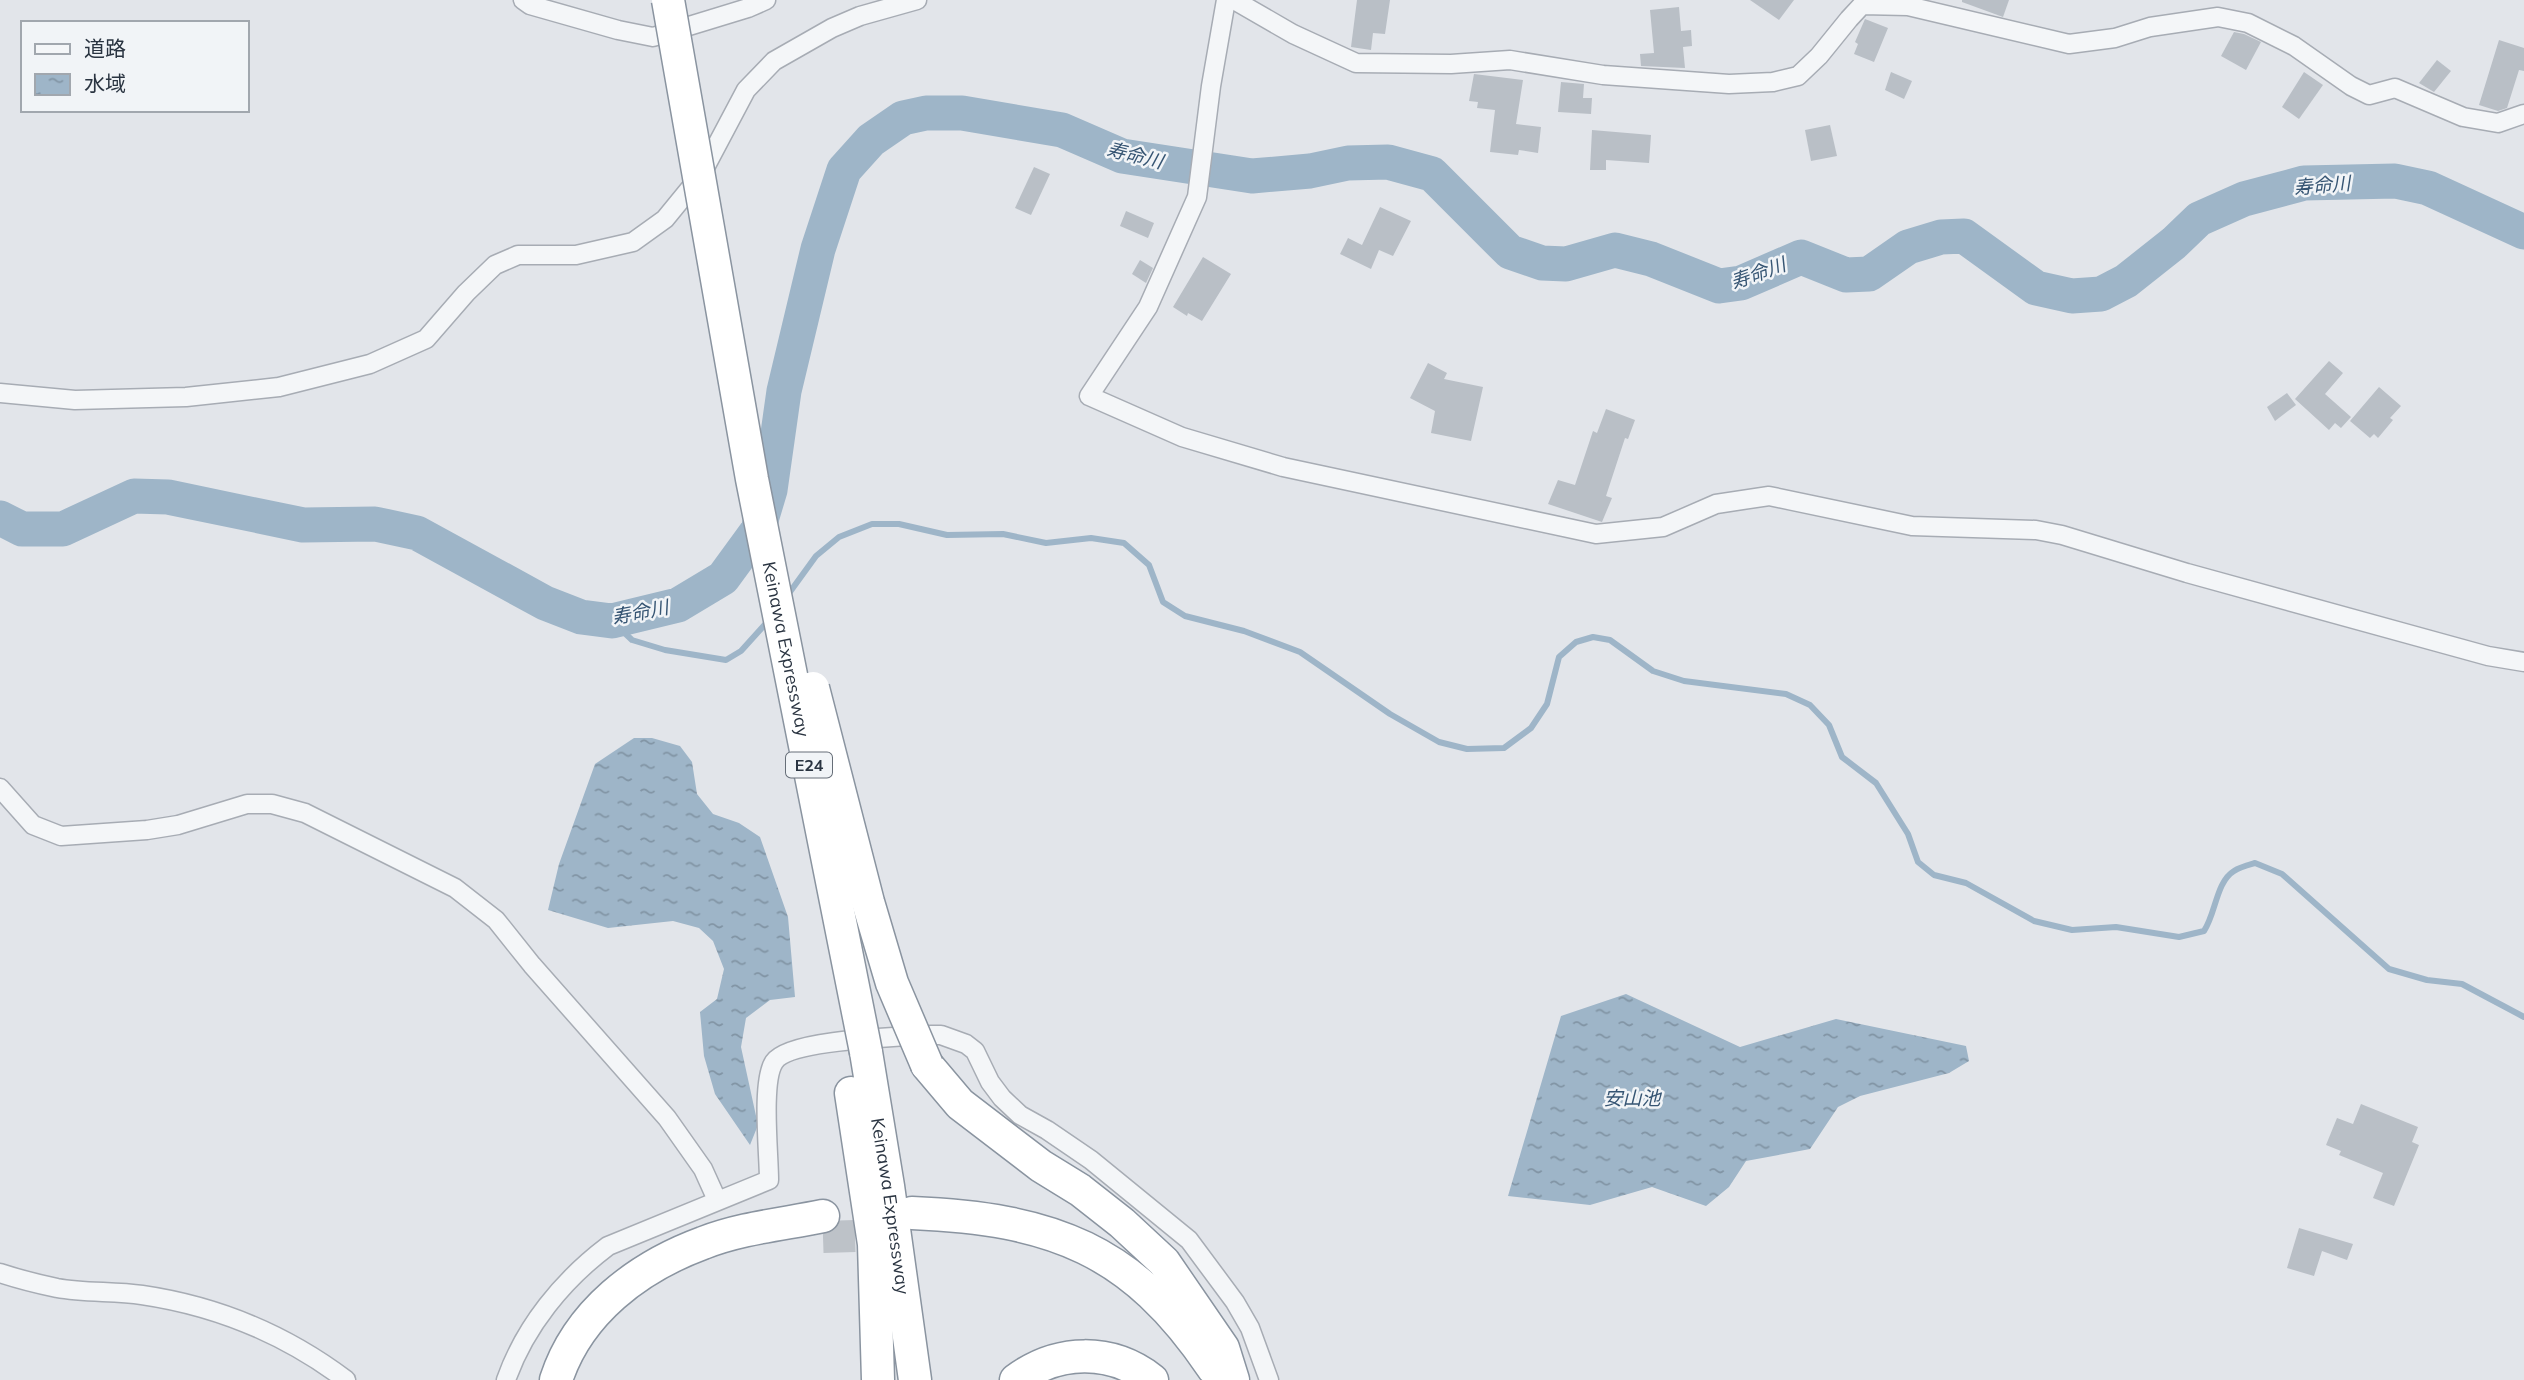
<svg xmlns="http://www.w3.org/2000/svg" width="2524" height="1380" viewBox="0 0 2524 1380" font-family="Mulish,'Noto Sans JP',sans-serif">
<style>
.water{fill:url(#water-ripples)}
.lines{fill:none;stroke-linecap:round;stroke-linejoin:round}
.stream{stroke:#9eb5c8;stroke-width:6}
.river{stroke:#9eb5c8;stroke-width:35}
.building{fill:#b9bfc6}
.motorway-tunnel{stroke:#bdc2c8;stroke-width:32;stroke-dasharray:32 16;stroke-linecap:butt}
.minor-casing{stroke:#a7acb4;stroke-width:21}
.motorway-casing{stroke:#8a94a0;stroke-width:35}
.minor{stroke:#f4f6f8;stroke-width:18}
.motorway{stroke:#fff;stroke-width:32}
.motorway-bridge-casing{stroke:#8a94a0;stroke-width:35;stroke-linecap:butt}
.motorway-bridge{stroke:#fff;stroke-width:32}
.labels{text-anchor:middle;stroke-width:5;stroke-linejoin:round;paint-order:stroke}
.shield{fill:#f1f4f7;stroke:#666e78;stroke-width:2}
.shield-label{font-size:16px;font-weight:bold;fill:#2a3441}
.street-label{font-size:18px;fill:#2a3441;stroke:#f1f4f7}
.water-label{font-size:19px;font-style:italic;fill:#365573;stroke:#f1f4f7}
</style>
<defs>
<pattern id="water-ripples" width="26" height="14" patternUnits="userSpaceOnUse" patternTransform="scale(1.75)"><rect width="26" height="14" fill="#9eb5c8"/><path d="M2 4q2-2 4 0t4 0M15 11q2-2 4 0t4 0" fill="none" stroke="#8194a4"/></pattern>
</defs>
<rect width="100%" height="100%" fill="#e2e5ea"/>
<!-- water -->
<g class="water">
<polygon points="634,738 652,738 680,746 692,762 697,794 713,814 739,823 760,837 788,917 795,997 770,1000 746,1018 741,1047 758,1125 750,1145 715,1094 704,1056 700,1012 717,999 724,969 713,941 699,928 673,921 608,928 548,910 559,864 595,764"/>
<polygon points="1626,994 1740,1047 1836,1019 1966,1046 1969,1061 1949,1073 1860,1096 1838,1107 1810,1149 1746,1161 1729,1187 1706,1206 1652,1187 1590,1205 1508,1196 1561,1016"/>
</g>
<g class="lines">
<!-- stream -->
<g class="stream">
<path d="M787,596L816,556L839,537L872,524H899L947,535L1003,534L1046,543L1091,538L1124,543L1149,565L1163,602L1185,616L1244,631L1300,652L1390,714L1439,742L1467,749L1504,748L1531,728L1547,704L1559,657L1576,642L1593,637L1610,640L1653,671L1684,681L1786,694L1810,705L1829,725L1842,757L1876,783L1908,834L1918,862L1934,875L1966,883L2034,921L2072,930L2116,927L2179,937L2204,931C2216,913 2216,882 2234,871C2240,867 2248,865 2255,863L2282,874L2389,969L2427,980L2462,984L2524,1017"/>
<polyline points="612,621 632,640 665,650 726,660 741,651 768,621"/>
</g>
<!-- river -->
<polyline class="river" points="0,518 22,529 63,529 134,496 168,497 303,525 375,524 417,533 545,603 581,617 612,621 678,605 723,578 758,530 770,490 784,391 818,249 844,170 871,140 903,118 926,113 962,113 1062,130 1122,156 1252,176 1310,171 1348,163 1388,162 1432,174 1510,252 1542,263 1566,264 1615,250 1651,259 1719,286 1741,283 1801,257 1846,275 1869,274 1908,247 1941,237 1964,236 2036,288 2072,296 2101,294 2126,281 2174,243 2199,219 2244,199 2304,183 2395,181 2428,188 2524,232"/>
</g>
<!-- building -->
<g class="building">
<polygon points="1357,0 1390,0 1385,34 1373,33 1371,50 1351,47"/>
<polygon points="1750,0 1794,0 1779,20"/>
<polygon points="1962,0 2009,0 2003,17 1962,2"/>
<polygon points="1679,7 1681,31 1691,30 1692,46 1683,47 1685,68 1641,66 1640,54 1654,53 1650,10"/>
<polygon points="1865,19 1888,28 1874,62 1854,54 1858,44 1855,42"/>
<polygon points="2234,32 2244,34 2261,42 2246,70 2221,56"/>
<polygon points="2499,40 2524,48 2524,71 2519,70 2507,108 2498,111 2479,105"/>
<polygon points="2437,60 2451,71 2434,92 2419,83"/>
<polygon points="1891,72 1912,81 1904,99 1885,90"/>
<polygon points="2304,72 2323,85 2299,119 2282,107"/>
<polygon points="1474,74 1523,80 1516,124 1541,127 1538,153 1519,150 1518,155 1490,152 1495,110 1477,108 1478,102 1469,101"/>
<polygon points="1561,82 1584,84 1583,98 1592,98 1591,114 1558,112"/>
<polygon points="1830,125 1837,156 1811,161 1805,130"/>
<polygon points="1592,130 1651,135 1649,163 1606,160 1606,170 1590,170"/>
<polygon points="1034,167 1050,174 1031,215 1015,208"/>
<polygon points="1380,207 1411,221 1393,256 1379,250 1371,269 1340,254 1348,238 1362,245"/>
<polygon points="1126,211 1154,223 1148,238 1120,226"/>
<polygon points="1203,257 1231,274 1202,321 1188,313 1187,316 1173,307"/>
<polygon points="1140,260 1153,268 1146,283 1132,274"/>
<polygon points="2329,361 2343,373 2325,394 2351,417 2341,428 2335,423 2329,430 2295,399"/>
<polygon points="1428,363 1447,373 1444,379 1483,387 1471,441 1431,433 1435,411 1410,398"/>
<polygon points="2379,387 2401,406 2390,418 2393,420 2378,438 2374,434 2370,438 2350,421"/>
<polygon points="2287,393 2296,405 2275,421 2267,407"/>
<polygon points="1606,409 1635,420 1628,439 1625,438 1606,496 1612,498 1602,522 1548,504 1558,480 1575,485 1593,431 1597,433"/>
<polygon points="2361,1104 2418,1127 2412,1142 2419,1145 2394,1206 2373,1198 2383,1173 2339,1155 2341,1151 2326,1145 2337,1118 2353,1124"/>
<polygon points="2299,1228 2353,1244 2347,1260 2322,1251 2314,1276 2287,1268"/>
</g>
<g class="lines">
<!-- motorway-tunnel -->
<polyline class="motorway-tunnel" points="823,1237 913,1234"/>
<!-- minor casing -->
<g class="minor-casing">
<g id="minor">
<polyline points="523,0 530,5 618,30 653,37 748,8 766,0"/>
<polyline points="1226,0 1211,86 1197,197 1148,307 1089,396 1182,437 1283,467 1596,534 1663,527 1716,504 1769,496 1912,526 2036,530 2062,535 2187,573 2488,656 2524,662"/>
<polyline points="1234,0 1293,34 1356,63 1451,64 1510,60 1603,75 1729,84 1773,82 1798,76 1819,56 1849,19 1862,5 1908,6 2069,44 2115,38 2150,27 2218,17 2248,23 2294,46 2351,86 2369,95 2395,88 2463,117 2498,123 2524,114"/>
<polyline points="0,393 75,400 186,397 279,387 370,364 426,339 466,293 495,265 518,255 576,255 633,242 665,219 701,175 746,90 774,61 832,28 860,16 917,0"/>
<polyline points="0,788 33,825 61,836 147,830 178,825 247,804 272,804 305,813 455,888 496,920 532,965 667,1118 703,1169 717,1200"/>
<path d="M0,1273C18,1279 38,1284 57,1288C85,1293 114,1291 142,1295C217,1306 285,1334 346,1380"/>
<path d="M506,1380C525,1326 563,1280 608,1246L769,1180C769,1154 761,1082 774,1062C789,1039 901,1037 931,1035H941L966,1044L975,1051L990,1082L1002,1098L1020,1115L1047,1130L1091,1160L1189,1240L1235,1302L1250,1328L1269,1380"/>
</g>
</g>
<!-- motorway casing -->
<g class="motorway-casing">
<g id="motorway">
<path id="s1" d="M866,1052L888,1186L915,1380"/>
<polyline points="927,1065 960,1104 1041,1166 1080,1190 1122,1223 1164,1262 1223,1348 1233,1380"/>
<polyline points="851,1093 874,1244 878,1380"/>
<path d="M912,1213C1052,1219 1132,1248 1213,1368"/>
<path d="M556,1380C578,1312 638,1267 703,1243C741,1228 784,1224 823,1216"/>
<path d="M1016,1380C1058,1349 1111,1348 1152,1380"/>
</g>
</g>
<!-- minor -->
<use href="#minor" class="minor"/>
<!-- motorway -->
<use href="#motorway" class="motorway"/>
<!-- motorway-bridge casing -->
<g class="motorway-bridge-casing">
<g id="motorway-bridge">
<path id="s2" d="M668,0L752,479L866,1052"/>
<polyline points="813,688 868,902 892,983 927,1065"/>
</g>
</g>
<!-- motorway-bridge -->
<use href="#motorway-bridge" class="motorway-bridge"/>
</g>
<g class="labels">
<!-- shield labels -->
<rect class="shield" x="786" y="752.5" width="46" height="25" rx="5"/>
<g class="shield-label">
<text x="809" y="771">E24</text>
</g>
<!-- street labels -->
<g class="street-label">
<text dy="6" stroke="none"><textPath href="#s2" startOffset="660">Keinawa Expressway</textPath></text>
<text dy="6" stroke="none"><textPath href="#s1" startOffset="156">Keinawa Expressway</textPath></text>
</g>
<!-- water labels -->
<g class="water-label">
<text transform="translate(1135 155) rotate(14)" y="7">寿命川</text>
<text transform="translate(2322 185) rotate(-5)" y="7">寿命川</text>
<text transform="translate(1758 273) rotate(-20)" y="7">寿命川</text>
<text transform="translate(640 612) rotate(-11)" y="7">寿命川</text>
<text x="1632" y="1105">安山池</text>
</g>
</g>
<!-- legend -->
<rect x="21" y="21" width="228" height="91" fill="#f1f4f7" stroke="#a1a7ae" stroke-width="2"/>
<rect x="35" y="44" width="35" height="10" fill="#f4f6f8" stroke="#a1a7ae" stroke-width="2"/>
<text x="84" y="56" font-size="21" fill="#2a3441">道路</text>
<rect x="35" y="74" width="35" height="21" fill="url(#water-ripples)" stroke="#a1a7ae" stroke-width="2"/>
<text x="84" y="91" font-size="21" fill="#2a3441">水域</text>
</svg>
